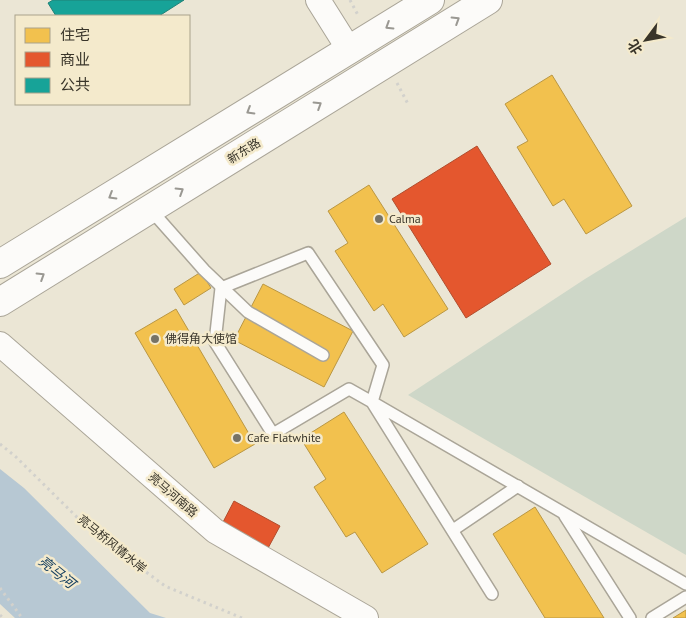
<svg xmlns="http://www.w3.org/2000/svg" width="686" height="618" viewBox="0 0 686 618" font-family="'PT Sans','Noto Sans SC',sans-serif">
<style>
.green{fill:#ced7c8}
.water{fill:#b7c8d3}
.homes{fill:#f2c14e;stroke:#ba9743}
.shops{fill:#e4572e;stroke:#b14d2d}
.public{fill:#17a398;stroke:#218277}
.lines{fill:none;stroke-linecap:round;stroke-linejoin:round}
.service-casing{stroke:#aaa598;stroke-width:14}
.minor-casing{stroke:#aaa598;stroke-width:26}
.secondary-casing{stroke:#aaa598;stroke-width:30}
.path{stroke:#d2d1cc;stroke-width:3;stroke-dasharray:2.5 4;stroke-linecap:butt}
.service{stroke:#fcfbf9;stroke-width:11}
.minor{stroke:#fcfbf9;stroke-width:24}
.secondary{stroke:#fcfbf9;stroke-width:28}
.oneway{stroke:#9a9892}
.poi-dot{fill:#777366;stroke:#f4eacc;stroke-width:2}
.labels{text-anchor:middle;stroke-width:5;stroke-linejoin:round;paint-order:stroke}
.street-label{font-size:12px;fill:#39352a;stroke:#f4eacc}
.poi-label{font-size:12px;fill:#39352a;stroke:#f4eacc;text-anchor:start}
.water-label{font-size:14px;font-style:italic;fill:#174162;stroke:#f4eacc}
</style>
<rect width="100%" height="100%" fill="#ebe6d5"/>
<!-- green -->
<polygon class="green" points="686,217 686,555 408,395 585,279"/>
<!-- water -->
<polygon class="water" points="0,469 24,488 150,613 166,618 15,618 0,604"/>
<!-- homes -->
<g class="homes">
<polygon points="552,75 632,206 586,234 564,199 553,206 517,147 528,141 505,104"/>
<polygon points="369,185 448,309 404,337 383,304 374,311 335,251 348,243 328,211"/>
<polygon points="201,272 211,288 184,305 174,289"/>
<polygon points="263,284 353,331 324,387 234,340"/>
<polygon points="176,309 255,444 214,468 135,333"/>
<polygon points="344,412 428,544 382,573 355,532 346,537 314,487 326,479 301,439"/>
<polygon points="535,507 604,618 545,618 493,534"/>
<polygon points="686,610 686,618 673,618"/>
</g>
<!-- shops -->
<g class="shops">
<polygon points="477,146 551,264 466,318 392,199"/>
<polygon points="234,501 280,526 267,550 221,526"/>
</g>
<!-- public -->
<polygon class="public" points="53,0 184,0 159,16 56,16 48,3"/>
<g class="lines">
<!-- service casing -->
<g class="service-casing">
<g id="service">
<polyline points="150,209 204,270 248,312 323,355"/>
<polyline points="565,516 630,618"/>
<polyline points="453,530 518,486"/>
<polyline points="492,594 372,402 383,365 308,253 221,288 215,342 273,434 349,389 372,402 686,584"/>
<polyline points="652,618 686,597"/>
</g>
</g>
<!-- minor casing -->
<g class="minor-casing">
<g id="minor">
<polyline points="318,0 350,51"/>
<polyline points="0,344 215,531 366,618"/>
</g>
</g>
<!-- secondary casing -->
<g class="secondary-casing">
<g id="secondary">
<polyline points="0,264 430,0"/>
<polyline points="0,302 488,0"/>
</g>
</g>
<!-- path -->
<g class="path">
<polyline points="350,0 359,17"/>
<polyline points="397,83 408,104"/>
<polyline points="0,444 16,457 92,532 165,586 242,618"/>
<polyline points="0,588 22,618"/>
<polyline points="0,615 3,618"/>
</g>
<!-- service -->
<use href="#service" class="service"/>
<!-- minor -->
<use href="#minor" class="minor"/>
<!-- secondary -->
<use href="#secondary" class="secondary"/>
</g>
<!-- one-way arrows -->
<defs><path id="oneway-chevron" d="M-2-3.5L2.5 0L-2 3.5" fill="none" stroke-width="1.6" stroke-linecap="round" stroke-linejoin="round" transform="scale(1.25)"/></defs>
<g class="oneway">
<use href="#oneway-chevron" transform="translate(456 20) rotate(-32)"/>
<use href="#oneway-chevron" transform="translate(389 26) rotate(148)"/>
<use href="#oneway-chevron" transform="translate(318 105) rotate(-32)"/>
<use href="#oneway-chevron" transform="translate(250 111) rotate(149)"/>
<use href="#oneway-chevron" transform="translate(180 191) rotate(-32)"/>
<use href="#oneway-chevron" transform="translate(112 196) rotate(149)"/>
<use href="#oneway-chevron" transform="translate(41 276) rotate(-32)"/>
</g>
<!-- markers -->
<g class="poi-dot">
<circle cx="379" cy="219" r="5"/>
<circle cx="155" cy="339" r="5"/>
<circle cx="237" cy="438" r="5"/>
</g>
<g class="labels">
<!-- street labels -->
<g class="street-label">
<text transform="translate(244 151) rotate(-32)" y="4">新东路</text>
<text transform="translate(173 495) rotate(41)" y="4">亮马河南路</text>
<text transform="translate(112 544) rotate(39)" y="4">亮马桥风情水岸</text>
</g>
<!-- poi labels -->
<g class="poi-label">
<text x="389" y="223">Calma</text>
<text x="165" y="343">佛得角大使馆</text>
<text x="247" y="442">Cafe Flatwhite</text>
</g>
<!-- water labels -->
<g class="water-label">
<text transform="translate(57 572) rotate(39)" y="5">亮马河</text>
</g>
</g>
<!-- legend -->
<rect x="15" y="15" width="175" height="90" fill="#f4eacc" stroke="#a9a28b"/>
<rect x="25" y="28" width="25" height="15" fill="#f2c14e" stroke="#a9a28b"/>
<text x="60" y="40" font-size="15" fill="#39352a">住宅</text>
<rect x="25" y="52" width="25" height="15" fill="#e4572e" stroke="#a9a28b"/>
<text x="60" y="65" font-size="15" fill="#39352a">商业</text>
<rect x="25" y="78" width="25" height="15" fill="#17a398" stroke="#a9a28b"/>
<text x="60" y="90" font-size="15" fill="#39352a">公共</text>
<!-- north arrow -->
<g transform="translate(646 40) rotate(238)" stroke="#f4eacc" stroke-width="4" paint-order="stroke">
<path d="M0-4L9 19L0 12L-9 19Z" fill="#39352a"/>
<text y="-8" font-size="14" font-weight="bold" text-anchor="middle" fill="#39352a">北</text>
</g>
</svg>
